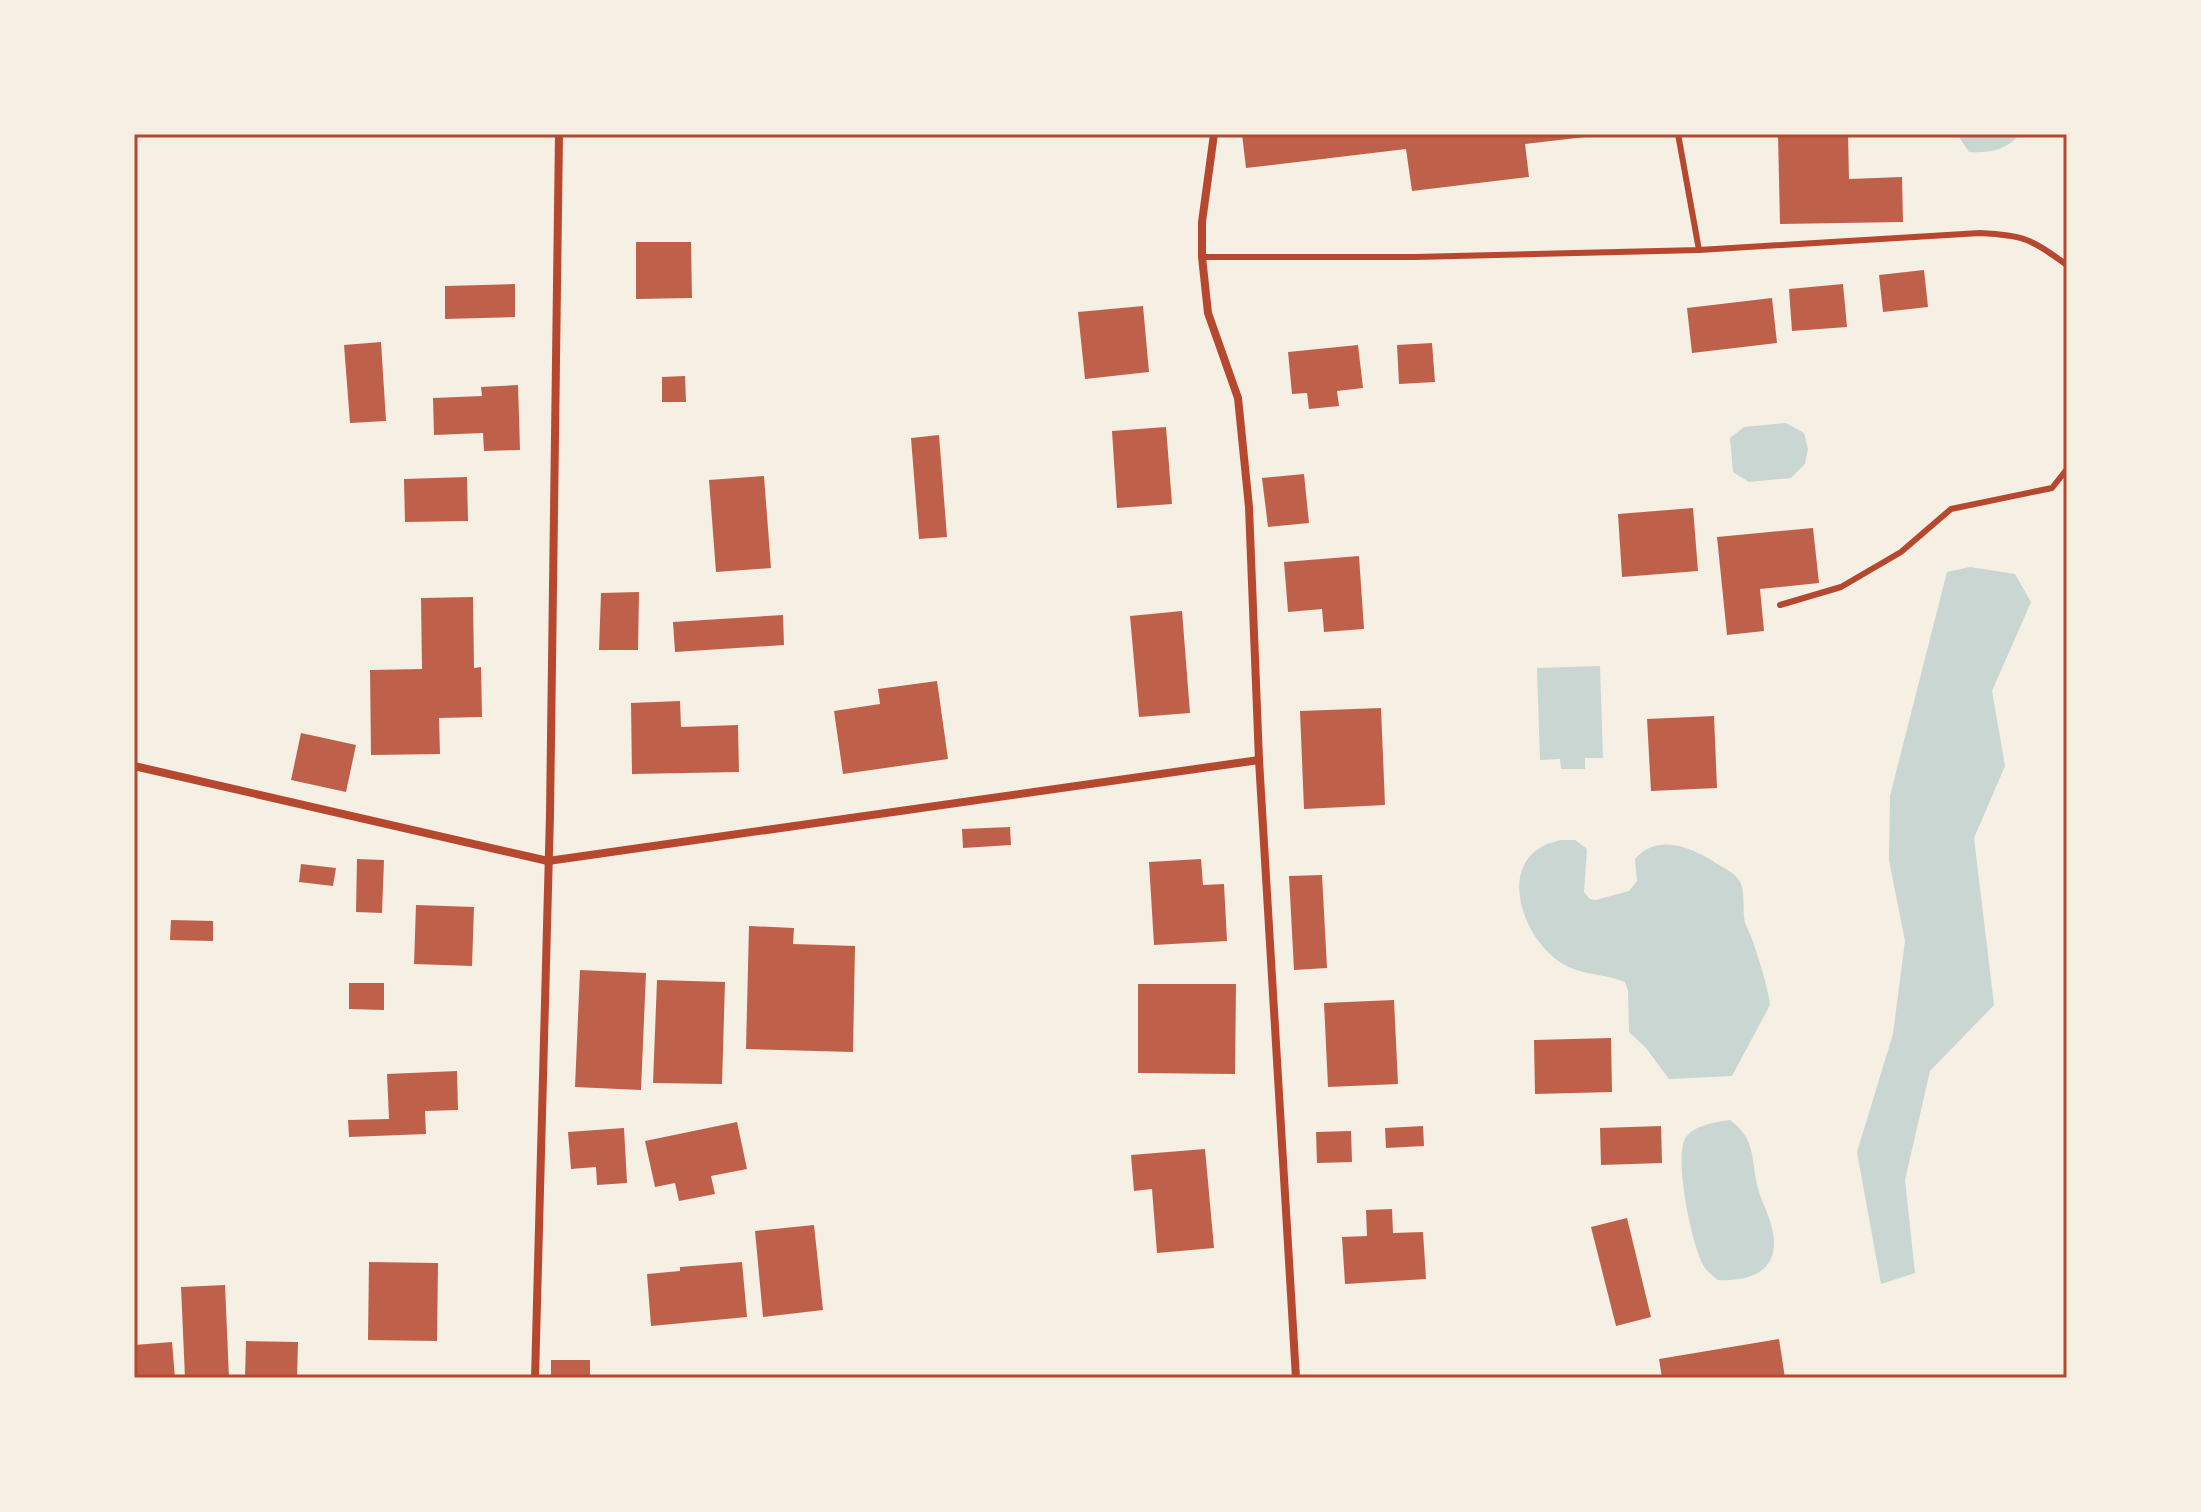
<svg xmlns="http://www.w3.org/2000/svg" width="2201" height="1512" viewBox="0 0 2201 1512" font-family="'Playfair Display',serif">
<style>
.water{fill:#c9d6d2}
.building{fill:#bf614a}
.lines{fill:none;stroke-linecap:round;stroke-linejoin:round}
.service{stroke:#b5482f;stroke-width:6}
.minor{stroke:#b5482f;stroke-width:8}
.neatline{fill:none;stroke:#b5482f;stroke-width:3}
</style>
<rect width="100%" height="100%" fill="#f6efe4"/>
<!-- water -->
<g class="water">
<path d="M1957,134H2020C2007,150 1990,153 1969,152Z"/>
<polygon points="1786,423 1804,433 1808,449 1805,464 1791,478 1749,482 1733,472 1730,438 1744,427"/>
<polygon points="1970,567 2015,574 2031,602 1992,691 2005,766 1974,838 1994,1005 1930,1071 1905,1180 1915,1273 1881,1284 1857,1152 1893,1034 1905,941 1889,860 1890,796 1947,572"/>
<polygon points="1600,666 1603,758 1585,758 1585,769 1561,769 1560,759 1540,760 1537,668"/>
<path d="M1561,840H1575L1587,849L1584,892L1590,899L1596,900L1629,891L1637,881L1635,859C1659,832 1693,848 1719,865C1726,869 1734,873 1739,880C1746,891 1742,909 1745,922C1747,929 1750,933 1752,939C1759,960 1767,983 1770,1005L1732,1076L1669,1079L1646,1048L1629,1032L1628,991L1625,982C1599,972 1573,976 1551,955C1515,922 1499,852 1561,840Z"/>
<path d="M1730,1120C1758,1141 1750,1161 1759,1192C1762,1202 1767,1211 1770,1221C1784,1265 1759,1282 1718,1280C1714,1277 1708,1272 1705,1268C1692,1249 1674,1159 1685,1139C1693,1125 1716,1122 1730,1120Z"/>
</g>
<!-- building -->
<g class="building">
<polygon points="1242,134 1594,134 1594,136 1525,144 1529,177 1412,191 1406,149 1246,168"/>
<polygon points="1778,134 1848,134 1849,179 1902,177 1903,222 1780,224"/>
<polygon points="636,242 691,242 692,298 636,299"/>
<polygon points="1924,270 1928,307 1883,312 1879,275"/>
<polygon points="515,284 515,317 445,319 445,286"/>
<polygon points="1843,284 1847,327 1792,331 1789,289"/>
<polygon points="1772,298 1777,343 1692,353 1687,308"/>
<polygon points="1143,306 1149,372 1085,379 1078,312"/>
<polygon points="381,342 386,421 350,423 344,345"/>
<polygon points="1432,343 1435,382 1399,384 1397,345"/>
<polygon points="1358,345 1363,388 1337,391 1339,406 1309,409 1307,393 1292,394 1288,352"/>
<polygon points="685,376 686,402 662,402 662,377"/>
<polygon points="518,385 520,450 484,451 483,433 434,435 433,398 482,396 481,387"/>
<polygon points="1166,427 1172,504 1117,508 1112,431"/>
<polygon points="939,435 947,537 919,539 911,438"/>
<polygon points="1304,474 1309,523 1268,527 1262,478"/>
<polygon points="764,476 771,568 716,572 709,480"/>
<polygon points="467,477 468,521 405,522 404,479"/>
<polygon points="1693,508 1698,571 1622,577 1618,514"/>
<polygon points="1813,528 1819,583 1760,589 1764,631 1727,635 1717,537"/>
<polygon points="1359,556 1364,629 1324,632 1322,609 1288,612 1284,562"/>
<polygon points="639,592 638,650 599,650 601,593"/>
<polygon points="473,597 474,668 481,667 482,717 439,718 440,754 371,755 370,670 422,669 421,598"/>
<polygon points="1182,611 1190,713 1139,717 1130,616"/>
<polygon points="783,615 784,645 675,652 673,622"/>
<polygon points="937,681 948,759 843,774 834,711 880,704 878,689"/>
<polygon points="680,701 681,727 738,725 739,772 632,774 631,703"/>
<polygon points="1381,708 1385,805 1304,809 1300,711"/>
<polygon points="1714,716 1717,788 1651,791 1647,719"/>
<polygon points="301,733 356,745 346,792 291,780"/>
<polygon points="1010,827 1011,845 963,848 962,829"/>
<polygon points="357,859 384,860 382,913 356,912"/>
<polygon points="1201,859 1203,885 1224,884 1227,941 1154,945 1149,862"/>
<polygon points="301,864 336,868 333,886 299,882"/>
<polygon points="1322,875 1327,968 1294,970 1289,876"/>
<polygon points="416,905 474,907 472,966 414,964"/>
<polygon points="171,920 213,921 213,941 170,940"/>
<polygon points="749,926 794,928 793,944 855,946 853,1052 746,1049"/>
<polygon points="580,970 646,973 641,1090 575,1087"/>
<polygon points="657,980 725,982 722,1084 653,1083"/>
<polygon points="349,983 384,983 384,1010 349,1009"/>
<polygon points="1138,984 1236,984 1235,1074 1138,1073"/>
<polygon points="1394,1000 1398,1084 1328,1087 1324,1003"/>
<polygon points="1611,1038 1612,1092 1535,1094 1534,1040"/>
<polygon points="457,1071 458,1110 425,1111 426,1134 349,1137 348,1120 389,1119 387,1074"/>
<polygon points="737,1122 747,1169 711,1176 715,1194 679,1201 675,1183 655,1187 645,1141"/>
<polygon points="1423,1126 1424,1146 1386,1148 1385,1128"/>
<polygon points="1661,1126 1662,1163 1601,1165 1600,1128"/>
<polygon points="624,1128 627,1183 597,1185 596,1167 571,1169 568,1132"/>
<polygon points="1351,1131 1352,1162 1317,1163 1316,1132"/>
<polygon points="1205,1149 1214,1248 1157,1253 1152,1189 1134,1191 1131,1155"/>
<polygon points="1392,1209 1393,1233 1423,1232 1426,1279 1345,1284 1342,1237 1367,1236 1366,1210"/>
<polygon points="1627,1218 1651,1317 1616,1326 1591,1227"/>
<polygon points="814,1225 823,1310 763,1317 755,1231"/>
<polygon points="369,1262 438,1263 437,1341 368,1340"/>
<polygon points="742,1262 747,1317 651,1326 647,1274 680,1271 680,1267"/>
<polygon points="225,1285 229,1378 185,1378 181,1287"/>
<polygon points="1779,1339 1785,1378 1662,1378 1659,1359"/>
<polygon points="246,1341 298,1342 297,1378 245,1378"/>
<polygon points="172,1342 175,1378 134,1378 134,1345"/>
<rect x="551" y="1360" width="39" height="18"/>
</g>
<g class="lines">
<!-- service -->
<g class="service">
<polyline points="1678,134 1699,250"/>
<path d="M1202,257H1415L1699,250L1980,233C2024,235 2031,239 2067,265"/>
<polyline points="1780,605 1841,587 1901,552 1951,509 2052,488 2067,469"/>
</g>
<!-- minor -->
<g class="minor">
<polyline points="1214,134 1202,222 1202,257 1208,313 1238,398 1249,507 1259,760 1296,1378"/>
<polyline points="134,766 548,861 1259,760"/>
<polyline points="535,1378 550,814 559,134"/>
</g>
</g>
<!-- border -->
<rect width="2201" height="1512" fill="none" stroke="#f6efe4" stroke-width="272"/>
<rect x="136" y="136" width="1929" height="1240" class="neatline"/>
</svg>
